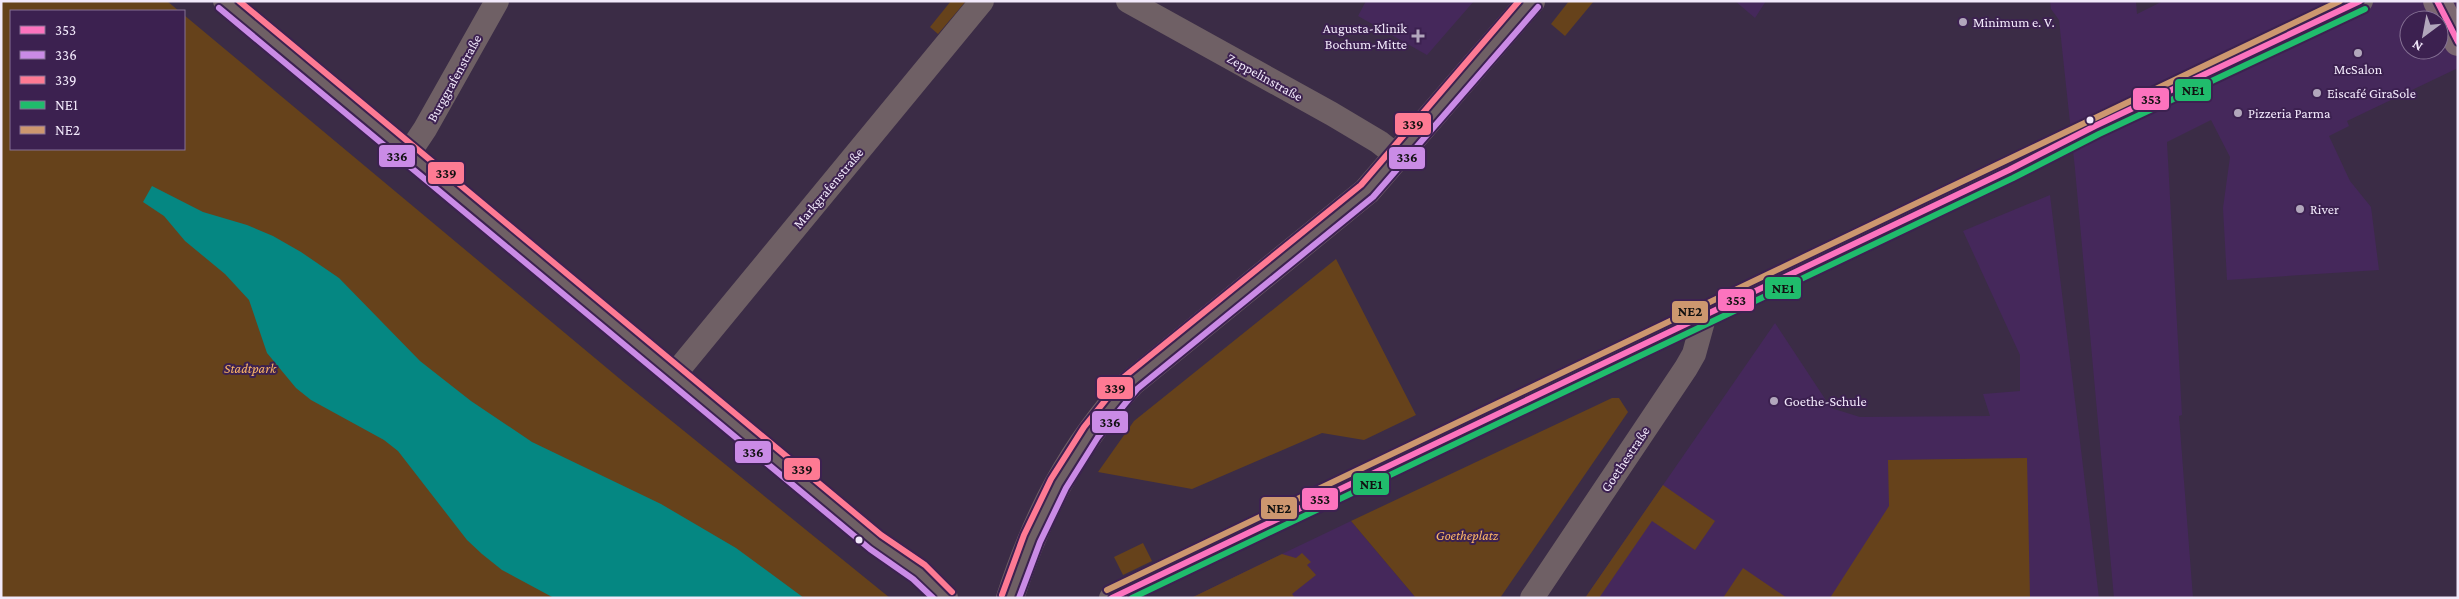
<svg xmlns="http://www.w3.org/2000/svg" width="2459" height="599" viewBox="0 0 2459 599" font-family="'Crimson Pro',serif">
<style>
.built{fill:#45285b;fill-rule:evenodd}
.green{fill:#66421b}
.water{fill:#058782}
.lines{fill:none;stroke-linecap:round;stroke-linejoin:round}
.minor{stroke:#6f6065;stroke-width:24}
.tertiary{stroke:#6f6065;stroke-width:28}
.primary{stroke:#7c6872;stroke-width:28}
.bus-1-casing{stroke:#3c2150;stroke-width:10}
.bus-2-casing{stroke:#3c2150;stroke-width:10}
.bus-3-casing{stroke:#3c2150;stroke-width:10}
.bus-4-casing{stroke:#3c2150;stroke-width:10}
.bus-5-casing{stroke:#3c2150;stroke-width:10}
.bus-1{stroke:#fc73be;stroke-width:6}
.bus-2{stroke:#ca8be6;stroke-width:6}
.bus-3{stroke:#fe7a93;stroke-width:6}
.bus-4{stroke:#20bc6c;stroke-width:6}
.bus-5{stroke:#cd976f;stroke-width:6}
.poi-dot{fill:#b2a7bc;stroke:#3c2150;stroke-width:2}
.bus-dot{fill:#f2e9fb;stroke:#3c2150;stroke-width:2}
.labels{text-anchor:middle;stroke-width:4;stroke-linejoin:round;paint-order:stroke}
.poi-label{font-size:14px;fill:#f2e9fb;stroke:#3c2150;text-anchor:start}
.street-label{font-size:14px;fill:#f2e9fb;stroke:#3c2150}
.park-label{font-size:14px;font-style:italic;fill:#fcb667;stroke:#3c2150}
.line-badge{stroke:#3c2150;stroke-width:2}
.pale-badge-label{font-size:14px;text-anchor:middle;font-weight:bold;fill:#111}
</style>
<rect width="100%" height="100%" fill="#3b2c46"/>
<!-- built -->
<g class="built">
<polygon points="1366,1 1474,1 1427,55 1358,16"/>
<polygon points="1735,1 1766,1 1755,18"/>
<path d="M2050,1H2136L2137,14L2163,1H2458V68L2347,121L2349,126L2329,136L2350,181L2371,207L2379,270L2227,280L2223,208L2230,157L2211,120L2167,142L2182,415L2179,416L2193,598H2114L2075,169L2059,20L2051,9ZM2409,20H2439V50H2409Z"/>
<polygon points="2050,195 2099,598 1585,598 1775,323 1831,408 1860,417 1990,416 1983,394 2020,391 2020,355 1963,231"/>
<polygon points="1351,521 1416,598 1191,598 1282,554"/>
</g>
<!-- green -->
<g class="green">
<polygon points="1,1 167,1 179,11 11,11 11,149 184,149 184,15 626,384 890,598 1,598"/>
<polygon points="951,1 966,1 938,34 930,27"/>
<polygon points="1569,1 1594,1 1565,36 1551,24"/>
<polygon points="1336,259 1416,415 1364,440 1322,433 1192,489 1098,472 1134,421"/>
<polygon points="1612,398 1619,398 1628,412 1500,598 1416,598 1351,521"/>
<polygon points="2027,458 2030,598 1830,598 1889,506 1888,460"/>
<polygon points="1663,485 1715,521 1695,550 1652,521 1599,598 1585,598"/>
<polygon points="1143,543 1152,561 1123,575 1114,557"/>
<polygon points="1302,553 1311,562 1307,565 1316,575 1292,594 1295,598 1191,598 1282,554 1296,558"/>
<polygon points="1743,568 1787,598 1723,598"/>
</g>
<!-- water -->
<polygon class="water" points="152,186 203,212 247,225 273,236 301,252 339,278 420,361 471,401 532,442 661,504 736,548 804,598 554,598 502,570 482,554 467,540 398,451 384,440 311,400 296,388 267,353 249,300 225,274 185,241 164,216 143,202"/>
<g class="lines">
<!-- minor -->
<g class="minor">
<polyline points="225,1 876,542 919,572 946,598"/>
<polyline points="1128,1 1332,114 1379,142 1398,157"/>
<polyline points="409,153 425,129 497,1"/>
<polyline points="674,375 982,1"/>
<polyline points="1111,598 2009,170 2095,126 2361,1"/>
<polyline points="1532,598 1686,368 1694,354 1705,314"/>
</g>
<!-- tertiary -->
<path class="tertiary" d="M1010,598C1037,515 1072,447 1131,383L1367,191L1531,1"/>
<!-- primary -->
<polyline class="primary" points="2437,1 2458,42"/>
<!-- bus-1 casing -->
<g class="bus-1-casing">
<g id="bus-1">
<polyline points="2437,1 2458,42"/>
<polyline points="1112,598 2009,170 2095,126 2360,1"/>
</g>
</g>
<!-- bus-2 casing -->
<g class="bus-2-casing">
<g id="bus-2">
<polyline points="219,8 870,549 913,579 933,598"/>
<polyline points="1019,598 1040,542 1066,488 1098,437 1137,389 1373,197 1538,7"/>
</g>
</g>
<!-- bus-3 casing -->
<g class="bus-3-casing">
<g id="bus-3">
<polyline points="239,1 881,535 925,565 952,592"/>
<polyline points="1002,595 1024,535 1051,479 1084,427 1124,377 1361,185 1519,1"/>
</g>
</g>
<!-- bus-4 casing -->
<g class="bus-4-casing">
<polyline id="bus-4" points="1132,598 2013,178 2099,134 2365,9"/>
</g>
<!-- bus-5 casing -->
<g class="bus-5-casing">
<polyline id="bus-5" points="1107,590 2340,1"/>
</g>
<!-- bus-1 -->
<use href="#bus-1" class="bus-1"/>
<!-- bus-2 -->
<use href="#bus-2" class="bus-2"/>
<!-- bus-3 -->
<use href="#bus-3" class="bus-3"/>
<!-- bus-4 -->
<use href="#bus-4" class="bus-4"/>
<!-- bus-5 -->
<use href="#bus-5" class="bus-5"/>
</g>
<!-- markers -->
<g class="poi-dot">
<circle cx="1963" cy="22" r="5"/>
<path d="M1415.5 28.5h5v5h5v5h-5v5h-5v-5h-5v-5h5z"/>
<circle cx="2358" cy="53" r="5"/>
<circle cx="2317" cy="93" r="5"/>
<circle cx="2238" cy="113" r="5"/>
<circle cx="2300" cy="209" r="5"/>
<circle cx="1774" cy="401" r="5"/>
</g>
<g class="bus-dot">
<circle cx="2090" cy="120" r="4.5"/>
<circle cx="859" cy="540" r="4.5"/>
</g>
<g class="labels">
<!-- poi labels -->
<g class="poi-label">
<text x="1973" y="27">Minimum e. V.</text>
<text x="1407" y="33" text-anchor="end">Augusta-Klinik<tspan x="1407" dy="16">Bochum-Mitte</tspan></text>
<text x="2358" y="74" text-anchor="middle">McSalon</text>
<text x="2327" y="98">Eiscafé GiraSole</text>
<text x="2248" y="118">Pizzeria Parma</text>
<text x="2310" y="214">River</text>
<text x="1784" y="406">Goethe-Schule</text>
</g>
<!-- street labels -->
<g class="street-label">
<text transform="translate(1265 77) rotate(29)" y="5">Zeppelinstraße</text>
<text transform="translate(454 78) rotate(-61)" y="5">Burggrafenstraße</text>
<text transform="translate(828 188) rotate(-50)" y="5">Markgrafenstraße</text>
<text transform="translate(1625 459) rotate(-56)" y="5">Goethestraße</text>
</g>
<!-- park labels -->
<g class="park-label">
<text x="250" y="373">Stadtpark</text>
<text x="1467" y="540">Goetheplatz</text>
</g>
</g>
<g class="line-badge">
<rect x="2174" y="78" width="38" height="24" rx="5" fill="#20bc6c"/>
<rect x="2132" y="87" width="38" height="24" rx="5" fill="#fc73be"/>
<rect x="1394" y="112" width="38" height="24" rx="5" fill="#fe7a93"/>
<rect x="378" y="144" width="38" height="24" rx="5" fill="#ca8be6"/>
<rect x="1388" y="146" width="38" height="24" rx="5" fill="#ca8be6"/>
<rect x="427" y="161" width="38" height="24" rx="5" fill="#fe7a93"/>
<rect x="1764" y="276" width="38" height="24" rx="5" fill="#20bc6c"/>
<rect x="1717" y="288" width="38" height="24" rx="5" fill="#fc73be"/>
<rect x="1671" y="300" width="38" height="24" rx="5" fill="#cd976f"/>
<rect x="1096" y="376" width="38" height="24" rx="5" fill="#fe7a93"/>
<rect x="1091" y="410" width="38" height="24" rx="5" fill="#ca8be6"/>
<rect x="734" y="440" width="38" height="24" rx="5" fill="#ca8be6"/>
<rect x="783" y="457" width="38" height="24" rx="5" fill="#fe7a93"/>
<rect x="1352" y="472" width="38" height="24" rx="5" fill="#20bc6c"/>
<rect x="1301" y="487" width="38" height="24" rx="5" fill="#fc73be"/>
<rect x="1260" y="496" width="38" height="24" rx="5" fill="#cd976f"/>
</g>
<g class="pale-badge-label">
<text x="2193" y="95">NE1</text>
<text x="2151" y="104">353</text>
<text x="1413" y="129">339</text>
<text x="397" y="161">336</text>
<text x="1407" y="162">336</text>
<text x="446" y="178">339</text>
<text x="1783" y="293">NE1</text>
<text x="1736" y="305">353</text>
<text x="1690" y="316">NE2</text>
<text x="1115" y="393">339</text>
<text x="1110" y="427">336</text>
<text x="753" y="457">336</text>
<text x="802" y="474">339</text>
<text x="1371" y="489">NE1</text>
<text x="1320" y="504">353</text>
<text x="1279" y="513">NE2</text>
</g>
<!-- border -->
<rect width="2459" height="599" fill="none" stroke="#f2e9fb" stroke-width="5"/>
<!-- legend -->
<rect x="10" y="10" width="175" height="140" fill="#3c2150" stroke="#857194"/>
<rect x="20" y="26" width="25" height="8" fill="#fc73be" stroke="#857194"/>
<text x="55" y="35" font-size="15" fill="#f2e9fb">353</text>
<rect x="20" y="51" width="25" height="8" fill="#ca8be6" stroke="#857194"/>
<text x="55" y="60" font-size="15" fill="#f2e9fb">336</text>
<rect x="20" y="76" width="25" height="8" fill="#fe7a93" stroke="#857194"/>
<text x="55" y="85" font-size="15" fill="#f2e9fb">339</text>
<rect x="20" y="101" width="25" height="8" fill="#20bc6c" stroke="#857194"/>
<text x="55" y="110" font-size="15" fill="#f2e9fb">NE1</text>
<rect x="20" y="126" width="25" height="8" fill="#cd976f" stroke="#857194"/>
<text x="55" y="135" font-size="15" fill="#f2e9fb">NE2</text>
<!-- north arrow -->
<g transform="translate(2424 35) rotate(212)"><circle r="24" fill="#3c2150" stroke="#857194"/>
<path d="M0-4L9 19L0 12L-9 19Z" fill="#b2a7bc"/>
<text y="-8" font-size="14" font-weight="bold" text-anchor="middle" fill="#f2e9fb">N</text>
</g>
</svg>
